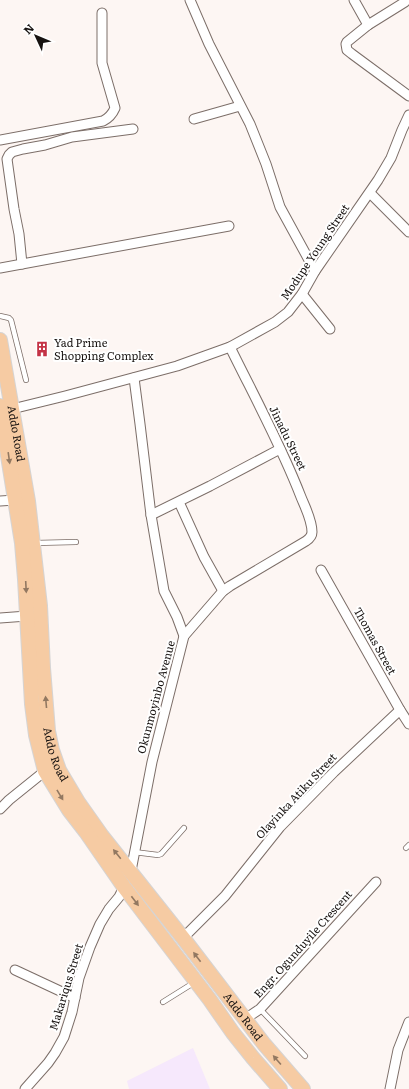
<svg xmlns="http://www.w3.org/2000/svg" width="409" height="1089" viewBox="0 0 409 1089" font-family="Literata,serif">
<style>
.education{fill:#f6e8fc}
.lines{fill:none;stroke-linecap:round;stroke-linejoin:round}
.lane-casing{stroke:#7c6e68;stroke-width:6}
.street-casing{stroke:#7c6e68;stroke-width:11}
.primary-casing{stroke:#d5d4d4;stroke-width:16}
.lane{stroke:#fff;stroke-width:4.5}
.street{stroke:#fff;stroke-width:9}
.primary{stroke:#f6cba3;stroke-width:14}
.oneway{fill:#927861}
.labels{text-anchor:middle;stroke-width:4;stroke-linejoin:round;paint-order:stroke}
.street-label{font-size:11px;fill:#171210;stroke:#fff}
.poi-label{font-size:11px;fill:#171210;stroke:#fff;text-anchor:start}
</style>
<rect width="100%" height="100%" fill="#fdf6f3"/>
<!-- education -->
<polygon class="education" points="193,1048 210,1089 129,1089 127,1081"/>
<g class="lines">
<!-- lane casing -->
<g class="lane-casing">
<g id="lane">
<polyline points="0,316 9,318 11,320 26,380"/>
<polyline points="35,543 76,542"/>
<polyline points="406,848 409,845"/>
<polyline points="134,852 158,855 161,854 184,828"/>
<polyline points="163,1002 195,982"/>
<polyline points="260,1009 305,1056"/>
</g>
</g>
<!-- street casing -->
<g class="street-casing">
<g id="street">
<polyline points="190,0 209,44 250,124 266,164 280,207 315,271"/>
<polyline points="354,0 368,25"/>
<polyline points="405,2 368,25 347,42 346,44 347,50 352,54 409,96"/>
<polyline points="194,119 240,106"/>
<path d="M0,140L103,121C109,118 112,115 115,108L102,63V13"/>
<polyline points="370,193 409,232"/>
<polyline points="22,264 19,234 14,209 7,159 9,155 12,152 23,149 45,145 72,137 133,129"/>
<polyline points="0,268 229,226"/>
<polyline points="302,294 330,329"/>
<polyline points="134,378 140,424 151,515 164,591 177,617 184,636"/>
<polyline points="12,409 65,396 177,366 230,347 275,322 288,312 302,294 315,271 378,180 391,158 402,130 409,115"/>
<polyline points="0,501 15,500"/>
<polyline points="179,502 204,557 223,591"/>
<polyline points="151,515 210,486 280,449"/>
<polyline points="321,570 400,710 409,724"/>
<polyline points="0,618 27,616"/>
<polyline points="0,809 9,800 45,771"/>
<path d="M131,871L152,762L184,636L223,591L230,586L306,541C309,539 312,536 312,532C312,520 305,507 301,497C281,445 254,396 230,347"/>
<polyline points="183,938 225,896 280,827 334,772 400,710"/>
<polyline points="15,970 75,998"/>
<polyline points="245,1019 260,1009 376,882"/>
<polyline points="25,1089 48,1063 55,1053 64,1037 72,1012 79,978 90,947 100,924 109,909 119,897 124,887"/>
<polyline points="390,1089 398,1050 409,1022"/>
</g>
</g>
<!-- primary casing -->
<g class="primary-casing">
<g id="primary">
<path id="s1" d="M0,340L28,501L40,606L43,668L48,731L52,750L59,770L78,802L102,836L183,938L264,1044L303,1089"/>
<polyline points="0,406 22,543 25,579 32,704 36,735 45,771 69,810 86,832 124,887 210,1000 233,1033 253,1058 280,1089"/>
</g>
</g>
<!-- lane -->
<use href="#lane" class="lane"/>
<!-- street -->
<use href="#street" class="street"/>
<!-- primary -->
<use href="#primary" class="primary"/>
</g>
<!-- one-way arrows -->
<defs><path id="oneway-solid" d="M-6-.8H1V-3.2L6.5 0L1 3.2V.8H-6Z"/></defs>
<g class="oneway">
<use href="#oneway-solid" transform="translate(9 458) rotate(82)"/>
<use href="#oneway-solid" transform="translate(26 587) rotate(87)"/>
<use href="#oneway-solid" transform="translate(46 702) rotate(-95)"/>
<use href="#oneway-solid" transform="translate(60 795) rotate(59)"/>
<use href="#oneway-solid" transform="translate(117 854) rotate(-129)"/>
<use href="#oneway-solid" transform="translate(135 901) rotate(53)"/>
<use href="#oneway-solid" transform="translate(197 957) rotate(-127)"/>
<use href="#oneway-solid" transform="translate(277 1060) rotate(-131)"/>
</g>
<!-- icons -->
<defs>
<g id="building-bare" transform="scale(1.2)"><path d="M-4-6H4V6H1V3H-1V6H-4ZM-2.5-4.3h1.7v1.8h-1.7ZM.8-4.3h1.7v1.8H.8ZM-2.5-1h1.7V.8h-1.7ZM.8-1h1.7V.8H.8Z" fill="#c43346" stroke="#fff" stroke-width="2.5" paint-order="stroke"/></g>
</defs>
<g fill-rule="evenodd">
<use href="#building-bare" x="42" y="349"/>
</g>
<g class="labels">
<!-- street labels -->
<g class="street-label">
<text transform="translate(315 252) rotate(-56)" y="4">Modupe Young Street</text>
<text dy="4" stroke="none"><textPath href="#s1" startOffset="95">Addo Road</textPath></text>
<text transform="translate(288 438) rotate(64)" y="4">Jinadu Street</text>
<text transform="translate(375 641) rotate(61)" y="4">Thomas Street</text>
<text transform="translate(156 697) rotate(-75)" y="4">Okunmoyinbo Avenue</text>
<text dy="4" stroke="none"><textPath href="#s1" startOffset="419">Addo Road</textPath></text>
<text transform="translate(296 796) rotate(-47)" y="4">Olayinka Atiku Street</text>
<text transform="translate(303 944) rotate(-48)" y="4">Engr. Ogunduyile Crescent</text>
<text transform="translate(66 987) rotate(-73)" y="4">Makariqus Street</text>
<text dy="4" stroke="none"><textPath href="#s1" startOffset="743">Addo Road</textPath></text>
</g>
<!-- poi labels -->
<g class="poi-label">
<text x="54" y="347">Yad Prime<tspan x="54" dy="13">Shopping Complex</tspan></text>
</g>
</g>
<!-- north arrow -->
<g transform="translate(36 36) rotate(314)" stroke="#ffffff" stroke-width="3" paint-order="stroke">
<path d="M0-3L7 15L0 10L-7 15Z" fill="#171210"/>
<text y="-6" font-size="11" font-weight="bold" text-anchor="middle" fill="#171210">N</text>
</g>
</svg>
